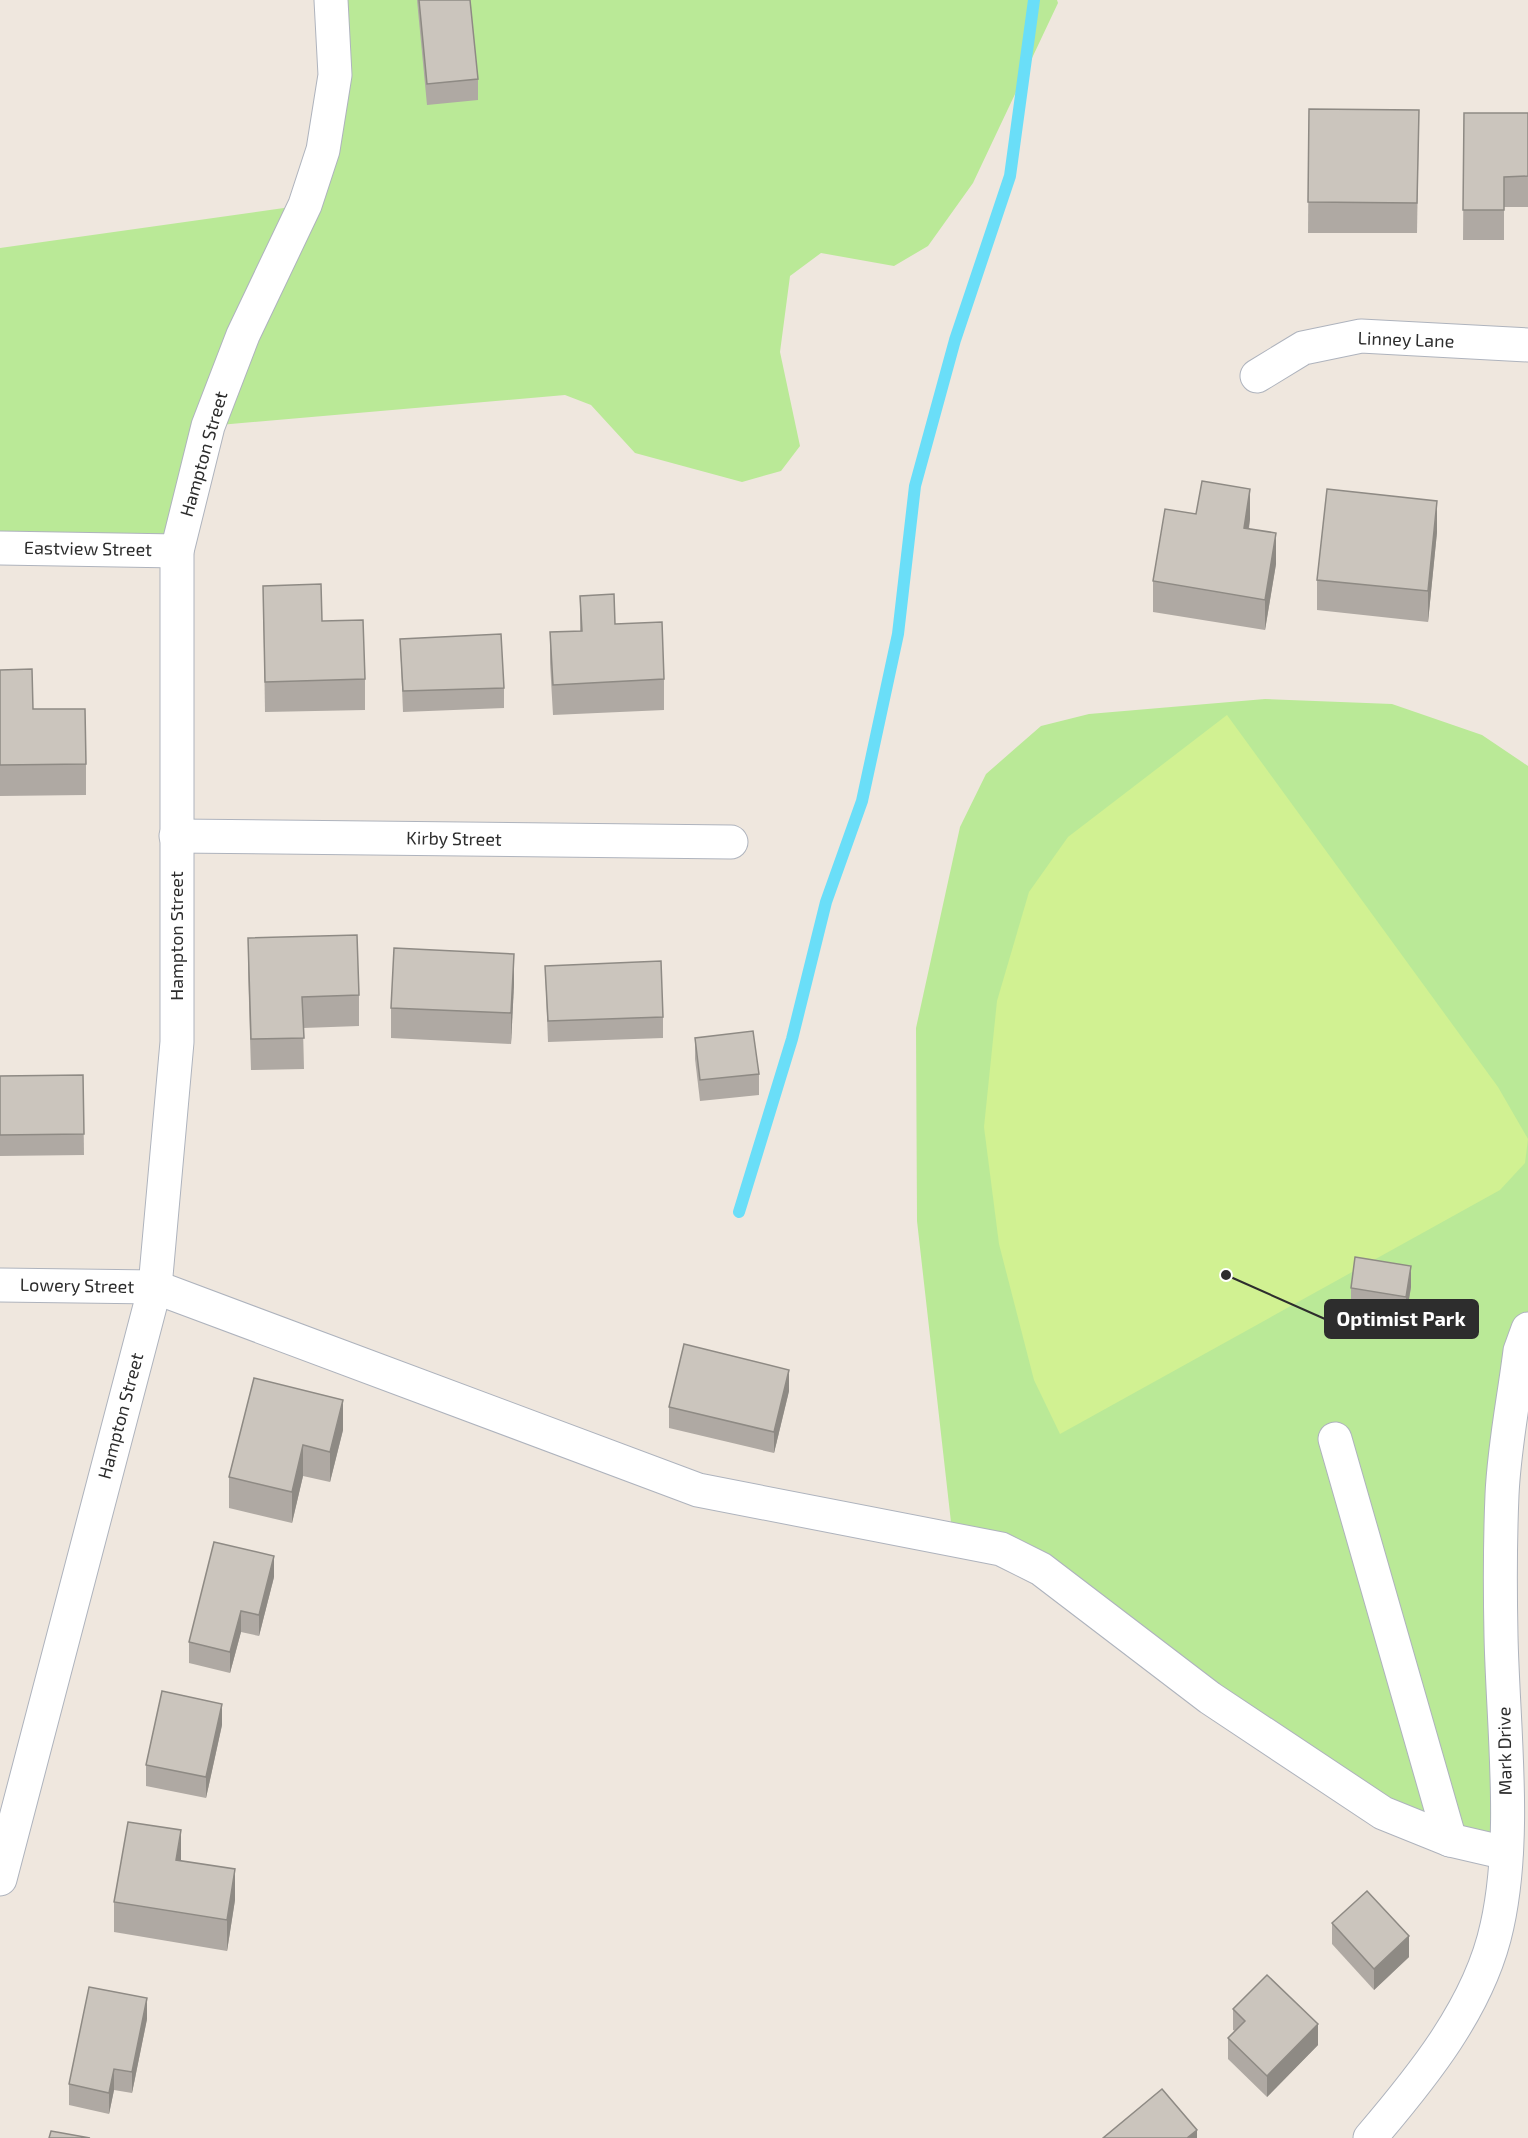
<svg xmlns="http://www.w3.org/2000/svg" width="1528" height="2138" viewBox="0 0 1528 2138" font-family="'Exo 2',sans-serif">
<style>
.green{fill:#bae997}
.pitch{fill:#d1f192}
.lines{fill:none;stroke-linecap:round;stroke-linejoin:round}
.stream{stroke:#6adef8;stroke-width:12}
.minor-casing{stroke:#aeb3bd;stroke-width:35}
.minor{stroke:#fff;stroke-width:33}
.wall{fill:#afa9a3}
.shaded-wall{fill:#8e8a84}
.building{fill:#cbc5bd;stroke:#8e8a84;stroke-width:1.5}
.labels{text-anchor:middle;stroke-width:6;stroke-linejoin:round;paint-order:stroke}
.street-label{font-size:18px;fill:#2d2d2d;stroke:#fff}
.leader{fill:none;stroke:#2d2d2d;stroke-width:2}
.callout-dot{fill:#2d2d2d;stroke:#fff;stroke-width:2}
.callout{fill:#2d2d2d;stroke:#2d2d2d;stroke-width:2}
.callout-label{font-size:20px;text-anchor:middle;font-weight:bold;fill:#fff}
</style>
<rect width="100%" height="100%" fill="#efe7de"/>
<!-- green -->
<g class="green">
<polygon points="331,0 1057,0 1058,3 973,183 928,246 894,266 821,253 790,276 780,352 800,446 781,471 742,482 635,453 591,405 565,395 208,426 177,551 0,548 0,248 305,205"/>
<polygon points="1265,699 1392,704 1482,735 1528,766 1528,1329 1520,1351 1506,1853 1450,1840 1041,1569 953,1540 917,1221 916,1028 960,827 986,774 1041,726 1089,714"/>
</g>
<!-- pitch -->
<polygon class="pitch" points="1227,715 1498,1087 1528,1139 1525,1163 1500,1190 1060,1434 1034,1380 999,1244 984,1127 997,1001 1029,892 1068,837"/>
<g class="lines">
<!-- stream -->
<polyline class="stream" points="739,1212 792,1039 826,902 862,801 898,634 915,486 955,340 1010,176 1034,0"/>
<!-- minor casing -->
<g class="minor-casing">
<g id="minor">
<polyline points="1257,376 1303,348 1361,336 1528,345"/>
<polyline points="0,548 177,551"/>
<polyline points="176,836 731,842"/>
<polyline points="0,1285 155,1287 698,1490 1001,1549 1041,1569 1210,1698 1383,1813 1450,1840 1506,1853"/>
<polyline points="1335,1439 1450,1840"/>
<polyline points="0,1879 155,1287 177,1042 177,551 208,426 243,335 305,205 323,150 335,75 331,0"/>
<path d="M1370,2138C1422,2077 1480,2006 1497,1926C1517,1836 1503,1728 1501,1636C1500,1589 1500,1542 1502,1495C1504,1447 1514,1399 1520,1351L1528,1329"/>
</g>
</g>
<!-- minor -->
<use href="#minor" class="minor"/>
</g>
<!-- wall -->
<g class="wall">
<polygon points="417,0 470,0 478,79 478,100 427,105"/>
<polygon points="1309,109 1419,110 1417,233 1308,233"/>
<polygon points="1464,113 1528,113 1528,207 1504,207 1504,240 1463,240"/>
<polygon points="1196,514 1250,519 1249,529 1276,564 1265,630 1153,612 1153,581"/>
<polygon points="1437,532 1428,622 1317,610 1317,580"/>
<polygon points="263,586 322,621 365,679 365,710 265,712"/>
<polygon points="580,596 615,624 664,679 664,710 553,715 550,663 550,632 580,631"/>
<polygon points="400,639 504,688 504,708 403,712"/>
<polygon points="0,670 33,709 86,764 86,795 0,796"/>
<polygon points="248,938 359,995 359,1026 303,1028 304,1069 251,1070 248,969"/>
<polygon points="545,966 663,1017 663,1038 548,1042"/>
<polygon points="514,984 511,1044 391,1038 391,1008"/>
<polygon points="695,1038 759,1074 759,1095 700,1101 695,1059"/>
<polygon points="83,1075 84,1155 0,1156 0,1076"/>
<polygon points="1411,1287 1406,1317 1351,1309 1351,1288"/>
<polygon points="254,1378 343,1430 330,1482 303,1476 292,1523 229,1508 229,1477"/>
<polygon points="789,1391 774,1453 669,1428 669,1407"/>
<polygon points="274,1577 259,1636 241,1632 230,1673 189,1663 189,1642"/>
<polygon points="222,1725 206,1798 146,1786 146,1765"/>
<polygon points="181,1860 235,1900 227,1951 114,1932 114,1902"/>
<polygon points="1332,1923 1409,1957 1374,1990 1332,1944"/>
<polygon points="1233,2009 1318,2045 1267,2097 1228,2059 1228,2038 1235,2031 1233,2030"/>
<polygon points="147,2019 132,2093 114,2090 109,2114 69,2105 69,2084"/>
</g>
<!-- shaded-wall -->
<g class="shaded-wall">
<polygon points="1250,489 1250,519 1244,558 1244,528"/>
<polygon points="1437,501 1437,532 1428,622 1428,591"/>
<polygon points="1276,533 1276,564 1265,630 1265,600"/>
<polygon points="514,954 514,984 511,1044 511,1013"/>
<polygon points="1411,1266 1411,1287 1406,1317 1406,1297"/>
<polygon points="789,1370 789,1391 774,1453 774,1432"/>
<polygon points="343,1400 343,1430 330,1482 330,1452"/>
<polygon points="303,1445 303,1476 292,1523 292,1492"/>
<polygon points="274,1556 274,1577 259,1636 259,1615"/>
<polygon points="241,1611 241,1632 230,1673 230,1652"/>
<polygon points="222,1704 222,1725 206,1798 206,1777"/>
<polygon points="181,1830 181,1861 176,1860"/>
<polygon points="235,1869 235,1900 227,1951 227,1920"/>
<polygon points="1409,1936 1409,1957 1374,1990 1374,1969"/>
<polygon points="147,1998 147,2019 132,2093 132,2072"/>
<polygon points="1318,2024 1318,2045 1267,2097 1267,2076"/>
<polygon points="114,2069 114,2090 109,2114 109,2093"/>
<polygon points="1197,2130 1197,2138 1187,2138"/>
</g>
<!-- building -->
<g class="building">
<polygon points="419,0 470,0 478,79 427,84"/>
<polygon points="1309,109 1419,110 1417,203 1308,202"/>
<polygon points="1464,113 1528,113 1528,176 1504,177 1504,210 1463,210"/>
<polygon points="1202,481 1250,489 1244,528 1276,533 1265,600 1153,581 1165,509 1196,514"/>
<polygon points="1327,489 1437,501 1428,591 1317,580"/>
<polygon points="321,584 322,621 363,620 365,679 265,682 263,586"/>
<polygon points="614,594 615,624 662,622 664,679 553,685 550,632 582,631 580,596"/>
<polygon points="501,634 504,688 403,691 400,639"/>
<polygon points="32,669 33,709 85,709 86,764 0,765 0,670"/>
<polygon points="357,935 359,995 302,997 304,1038 251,1039 248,938"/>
<polygon points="394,948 514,954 511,1013 391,1008"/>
<polygon points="661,961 663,1017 548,1021 545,966"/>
<polygon points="753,1031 759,1074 700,1080 695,1038"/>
<polygon points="83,1075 84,1134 0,1135 0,1076"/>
<polygon points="1355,1257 1411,1266 1406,1297 1351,1288"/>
<polygon points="684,1344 789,1370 774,1432 669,1407"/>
<polygon points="254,1378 343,1400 330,1452 303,1445 292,1492 229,1477"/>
<polygon points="214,1542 274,1556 259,1615 241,1611 230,1652 189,1642"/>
<polygon points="162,1691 222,1704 206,1777 146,1765"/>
<polygon points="128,1822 181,1830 176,1860 235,1869 227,1920 114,1902"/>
<polygon points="1367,1891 1409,1936 1374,1969 1332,1923"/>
<polygon points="1267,1975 1318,2024 1267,2076 1228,2038 1245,2021 1233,2009"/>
<polygon points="89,1987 147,1998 132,2072 114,2069 109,2093 69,2084"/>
<polygon points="1162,2089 1197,2130 1187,2138 1103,2138"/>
<polygon points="51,2131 90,2138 49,2138"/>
</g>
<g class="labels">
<!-- street labels -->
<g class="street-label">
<text transform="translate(1406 340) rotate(2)" y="6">Linney Lane</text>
<text transform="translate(204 454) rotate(-74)" y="6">Hampton Street</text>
<text transform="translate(88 549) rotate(1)" y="6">Eastview Street</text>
<text transform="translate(454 839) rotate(1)" y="6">Kirby Street</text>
<text transform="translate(177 936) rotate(-90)" y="6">Hampton Street</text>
<text transform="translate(77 1286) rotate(1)" y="6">Lowery Street</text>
<text transform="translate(121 1416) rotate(-75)" y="6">Hampton Street</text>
<text transform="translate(1505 1751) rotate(-91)" y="6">Mark Drive</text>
</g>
</g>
<!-- callouts -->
<path class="leader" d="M1226 1275L1325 1319"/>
<circle class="callout-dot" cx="1226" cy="1275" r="6"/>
<rect class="callout" x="1325" y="1300" width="153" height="38" rx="6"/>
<g class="callout-label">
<text x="1401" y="1326">Optimist Park</text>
</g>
</svg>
